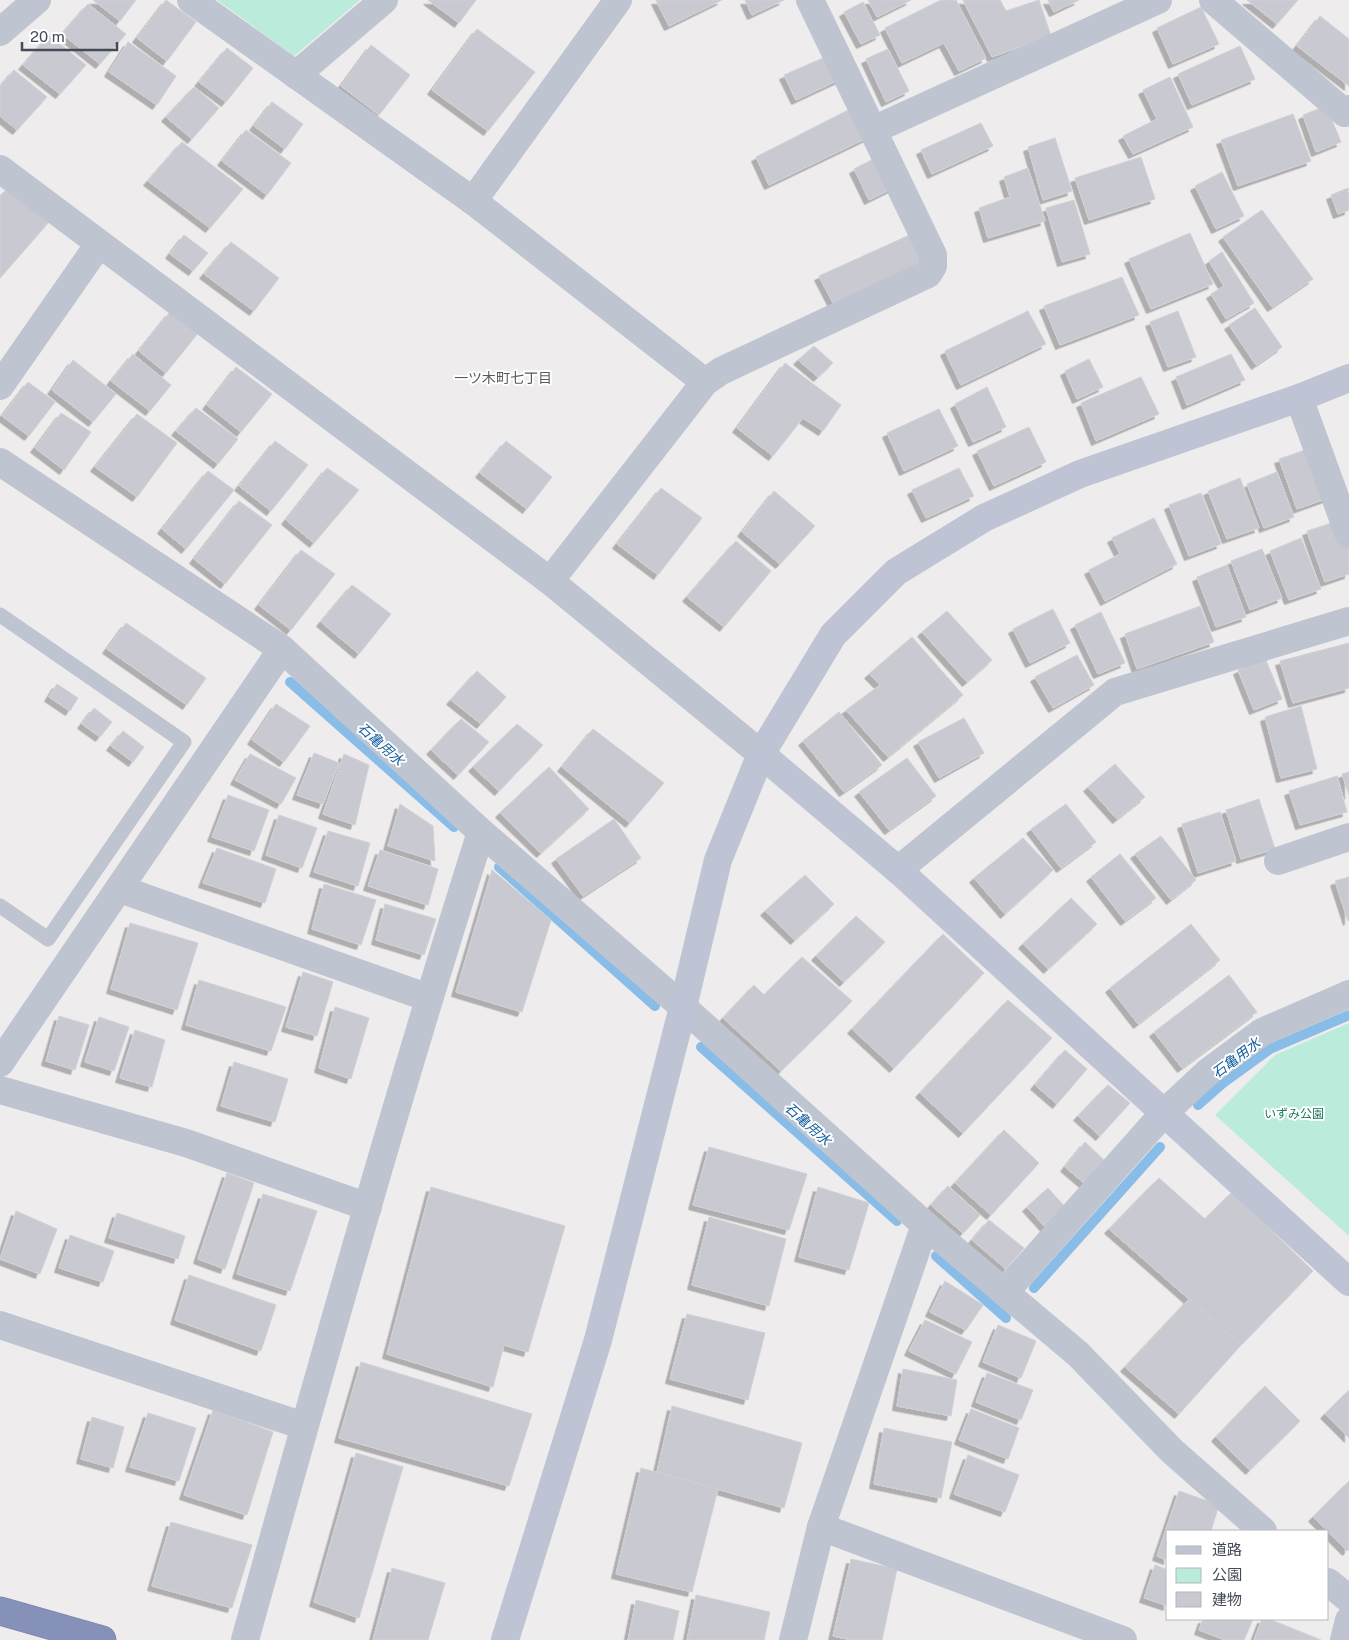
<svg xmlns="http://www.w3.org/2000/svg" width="1349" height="1640" viewBox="0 0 1349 1640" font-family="'Public Sans','Noto Sans JP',sans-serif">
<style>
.green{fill:#bbebda}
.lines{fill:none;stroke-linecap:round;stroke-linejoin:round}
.stream{stroke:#89bce7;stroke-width:10}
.building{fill:#c9c9d1;stroke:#d0d0d7;filter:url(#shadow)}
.highway-casing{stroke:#707ca5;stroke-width:29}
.lane{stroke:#bfc4d1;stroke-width:15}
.street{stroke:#bfc4d1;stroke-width:28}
.secondary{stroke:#bfc4d4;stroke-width:28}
.highway{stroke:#8591b9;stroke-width:28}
.labels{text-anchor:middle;stroke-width:4;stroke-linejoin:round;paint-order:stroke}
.park-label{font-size:12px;fill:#1a755e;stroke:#fff}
.neighbourhood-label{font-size:14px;fill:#595a60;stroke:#fff}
.water-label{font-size:14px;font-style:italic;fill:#125e9e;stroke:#fff}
</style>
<defs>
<filter id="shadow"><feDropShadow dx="-4.5" dy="4.5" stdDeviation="0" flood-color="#0004"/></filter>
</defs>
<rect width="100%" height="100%" fill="#eeecec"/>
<!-- green -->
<g class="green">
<polygon points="217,0 360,0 294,56"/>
<polygon points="1349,1023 1349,1236 1215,1115 1275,1055"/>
</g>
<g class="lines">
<!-- stream -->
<g class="stream">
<polyline points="290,682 454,827"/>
<polyline points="499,867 655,1006"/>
<polyline points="701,1047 897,1221"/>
<polyline points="1198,1105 1223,1083 1270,1049 1349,1015"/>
<polyline points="936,1256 1006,1318"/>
<polyline points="1034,1288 1160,1147"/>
</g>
</g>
<!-- building -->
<g class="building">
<polygon points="93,0 136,0 120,21"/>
<polygon points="166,0 196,22 167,61 137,38"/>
<polygon points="428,0 476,0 459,23"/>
<polygon points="656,0 722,0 669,26"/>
<polygon points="745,0 784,0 752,15"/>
<polygon points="868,0 911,0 877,17"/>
<polygon points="941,0 956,0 986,58 959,71 944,43 902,63 885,28"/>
<polygon points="963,0 1000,0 1006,11 1039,0 1051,36 992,57"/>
<polygon points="1048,0 1079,0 1054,12"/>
<polygon points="1247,0 1298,0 1277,24"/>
<polygon points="863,2 880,35 861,44 844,12"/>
<polygon points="88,4 126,34 100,64 62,34"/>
<polygon points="1201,7 1219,44 1173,64 1157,28"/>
<polygon points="1320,16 1349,39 1349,86 1297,46"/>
<polygon points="477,29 535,72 488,131 432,90"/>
<polygon points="49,35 86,65 60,94 23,65"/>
<polygon points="128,42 176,76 157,105 109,72"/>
<polygon points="371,45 410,75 379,115 341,86"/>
<polygon points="1240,46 1255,79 1192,105 1178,74"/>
<polygon points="227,48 253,68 226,102 199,82"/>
<polygon points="888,49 909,91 886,102 866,59"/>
<polygon points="830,55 841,79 796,100 784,75"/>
<polygon points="14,70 47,97 17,130 0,116 0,87"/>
<polygon points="1170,77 1193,127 1133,154 1123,136 1157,119 1143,90"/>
<polygon points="194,87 219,108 192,139 166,117"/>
<polygon points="272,102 303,124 285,149 254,126"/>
<polygon points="1326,106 1341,142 1316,152 1303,115"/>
<polygon points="854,107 871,136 769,185 756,157"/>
<polygon points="1293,114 1311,161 1238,186 1221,140"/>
<polygon points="981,123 993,146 932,174 921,150"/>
<polygon points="246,130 291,163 267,195 222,161"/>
<polygon points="1055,138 1072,191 1043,200 1028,147"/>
<polygon points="182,142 243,189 210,228 148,181"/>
<polygon points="879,156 895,187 869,200 854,169"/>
<polygon points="1141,157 1155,199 1089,220 1075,178"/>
<polygon points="1028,168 1045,221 988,238 979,208 1010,197 1004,177"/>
<polygon points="1222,172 1244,216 1216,229 1195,186"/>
<polygon points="1348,188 1349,210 1338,214 1331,195"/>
<polygon points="7,189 49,222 0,278 0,196"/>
<polygon points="1074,200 1090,254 1062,262 1046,208"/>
<polygon points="1262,210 1313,279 1272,307 1223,237"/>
<polygon points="914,233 929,261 834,305 819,276"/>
<polygon points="1190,233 1213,284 1151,309 1129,259"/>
<polygon points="184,235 208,253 193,271 170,254"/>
<polygon points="231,242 279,278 254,311 204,274"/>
<polygon points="1222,252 1254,303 1226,319 1211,294 1224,286 1209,261"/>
<polygon points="1122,277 1139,315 1060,345 1044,306"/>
<polygon points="1255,308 1282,347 1256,365 1229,325"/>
<polygon points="1028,311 1046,344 961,385 945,351"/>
<polygon points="1178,311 1196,357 1168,367 1150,322"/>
<polygon points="170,312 199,332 166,373 139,351"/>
<polygon points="814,346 833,363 818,377 798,360"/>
<polygon points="133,354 171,385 150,411 111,381"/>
<polygon points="1231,354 1245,380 1187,405 1176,377"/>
<polygon points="1089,359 1103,387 1077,399 1065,371"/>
<polygon points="73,360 116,394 93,422 52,390"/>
<polygon points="785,363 841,405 823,431 803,418 773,456 737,428"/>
<polygon points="236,367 272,394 241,432 207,405"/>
<polygon points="1141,377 1159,414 1096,441 1081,403"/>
<polygon points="28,382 55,402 29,436 2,416"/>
<polygon points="987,387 1006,427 973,442 955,404"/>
<polygon points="196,408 238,439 218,464 176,431"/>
<polygon points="939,409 958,446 904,471 887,433"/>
<polygon points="61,413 91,432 64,470 35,448"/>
<polygon points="137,414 177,443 137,497 95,467"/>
<polygon points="1029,427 1046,462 994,486 977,451"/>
<polygon points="275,441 308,465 271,511 239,486"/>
<polygon points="506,441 552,477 527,509 480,473"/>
<polygon points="1311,448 1328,498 1297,509 1279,459"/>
<polygon points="327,468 359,490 314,543 286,520"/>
<polygon points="959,468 974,496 926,518 912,490"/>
<polygon points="208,471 234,490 186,549 162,529"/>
<polygon points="1277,472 1294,517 1264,528 1247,484"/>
<polygon points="1240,478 1259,528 1227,539 1208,491"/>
<polygon points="661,488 702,518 658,575 617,544"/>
<polygon points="774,491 815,526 780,564 742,532"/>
<polygon points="1201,493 1221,544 1189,556 1169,505"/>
<polygon points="239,501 272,525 225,584 194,559"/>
<polygon points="1154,518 1177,564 1105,601 1089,570 1120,554 1112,538"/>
<polygon points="1341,520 1349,545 1349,574 1325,582 1307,531"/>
<polygon points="1301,538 1321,589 1289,600 1270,551"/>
<polygon points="736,541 771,571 724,627 687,597"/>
<polygon points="1262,549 1282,598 1250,610 1231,561"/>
<polygon points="301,550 335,574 291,630 259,605"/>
<polygon points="1227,565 1246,617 1216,627 1197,577"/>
<polygon points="352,585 391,614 359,654 321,622"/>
<polygon points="1200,606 1214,642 1137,669 1125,634"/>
<polygon points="1053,609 1070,643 1030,663 1013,629"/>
<polygon points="947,611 992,660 967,682 922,632"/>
<polygon points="1101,612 1125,663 1098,674 1075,625"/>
<polygon points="126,623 206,678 187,705 107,649"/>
<polygon points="912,637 963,695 888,757 846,710 880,685 869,674"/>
<polygon points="1349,643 1349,688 1293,703 1280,661"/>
<polygon points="1077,655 1094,685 1053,708 1035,677"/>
<polygon points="1265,658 1282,699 1254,710 1238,670"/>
<polygon points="477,671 506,697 481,724 451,700"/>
<polygon points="57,684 78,698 70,711 49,697"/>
<polygon points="276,704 310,726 284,762 252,740"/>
<polygon points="1301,706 1317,769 1281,778 1265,717"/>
<polygon points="94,708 112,722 100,737 82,724"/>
<polygon points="839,712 882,765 844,792 803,741"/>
<polygon points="964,718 984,753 939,778 918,742"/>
<polygon points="461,719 489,742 458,775 431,750"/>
<polygon points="517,724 543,745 499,791 473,767"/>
<polygon points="593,729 664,783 630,823 562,767"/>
<polygon points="123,731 144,747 133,762 111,746"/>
<polygon points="314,753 339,763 323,804 297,795"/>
<polygon points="250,754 296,778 281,804 235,780"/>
<polygon points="344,754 369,765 355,825 323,814"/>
<polygon points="907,758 936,796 889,830 859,792"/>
<polygon points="1115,764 1145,797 1117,819 1088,787"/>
<polygon points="549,767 589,809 541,853 500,813"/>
<polygon points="1349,772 1349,795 1342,774"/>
<polygon points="1337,776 1347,812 1300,825 1289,791"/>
<polygon points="228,795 269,810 254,851 212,837"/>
<polygon points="1259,799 1275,849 1241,859 1226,810"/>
<polygon points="400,804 433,826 435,861 388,846"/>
<polygon points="1066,804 1096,842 1061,868 1031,829"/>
<polygon points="1220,812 1236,861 1198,873 1182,824"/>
<polygon points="279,815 317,828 302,868 266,855"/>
<polygon points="614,819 641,858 583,896 556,859"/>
<polygon points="328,831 370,843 358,886 314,872"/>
<polygon points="1161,836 1196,880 1171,900 1135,854"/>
<polygon points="1023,838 1053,870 1005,914 974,878"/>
<polygon points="217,848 276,869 265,903 203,883"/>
<polygon points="380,850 438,869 428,905 368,886"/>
<polygon points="1120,854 1156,898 1125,921 1091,877"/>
<polygon points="492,870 551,920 522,1012 456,992"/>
<polygon points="805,875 834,904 795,940 765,911"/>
<polygon points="1349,877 1349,920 1348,921 1335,881"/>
<polygon points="324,884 376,900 361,945 312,929"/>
<polygon points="1071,898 1097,924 1048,969 1023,944"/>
<polygon points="385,904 436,919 424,955 376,940"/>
<polygon points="856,916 885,942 844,982 816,956"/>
<polygon points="130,923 198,943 177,1010 111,989"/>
<polygon points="1191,924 1220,960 1138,1024 1110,988"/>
<polygon points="943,934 984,973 894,1068 852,1029"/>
<polygon points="802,957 852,1001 781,1071 723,1018 754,985 764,995"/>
<polygon points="303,972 333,982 317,1036 286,1027"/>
<polygon points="1229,975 1257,1012 1182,1068 1154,1032"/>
<polygon points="199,980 286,1007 271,1051 186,1025"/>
<polygon points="1008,1000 1052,1038 963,1133 920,1093"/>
<polygon points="335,1007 369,1018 351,1079 319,1068"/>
<polygon points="59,1016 89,1025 75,1070 46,1061"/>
<polygon points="99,1017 129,1027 114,1071 85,1062"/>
<polygon points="135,1030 165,1040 152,1087 120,1078"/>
<polygon points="1065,1050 1087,1069 1057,1104 1035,1085"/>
<polygon points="234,1062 288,1079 275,1122 221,1106"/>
<polygon points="1108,1085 1130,1103 1100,1136 1078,1116"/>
<polygon points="1004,1130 1039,1163 991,1215 955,1183"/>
<polygon points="1085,1142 1105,1161 1085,1184 1065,1167"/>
<polygon points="709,1147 807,1174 789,1230 693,1205"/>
<polygon points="227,1173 254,1183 225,1269 198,1259"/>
<polygon points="1159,1178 1205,1219 1232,1192 1313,1271 1241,1345 1109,1229"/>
<polygon points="948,1186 980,1215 963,1233 931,1205"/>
<polygon points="431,1187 565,1226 528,1352 504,1345 493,1387 387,1354"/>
<polygon points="818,1187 869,1203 849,1270 799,1257"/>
<polygon points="1048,1188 1067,1209 1047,1229 1027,1207"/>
<polygon points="263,1194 317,1211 290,1291 237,1274"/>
<polygon points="16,1211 57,1229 40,1274 0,1259"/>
<polygon points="117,1213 185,1236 178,1259 109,1238"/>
<polygon points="709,1217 786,1239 769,1306 692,1285"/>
<polygon points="989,1220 1024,1248 1006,1269 972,1240"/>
<polygon points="70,1235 114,1251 103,1282 59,1268"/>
<polygon points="189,1275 276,1305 261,1351 175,1320"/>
<polygon points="945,1281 983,1305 966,1330 930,1312"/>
<polygon points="1189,1299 1241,1345 1179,1414 1125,1367"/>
<polygon points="687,1314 765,1333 748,1400 670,1379"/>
<polygon points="925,1320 972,1342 956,1374 909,1351"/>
<polygon points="998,1325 1036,1341 1021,1378 983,1362"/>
<polygon points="361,1362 532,1414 509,1486 339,1438"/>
<polygon points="903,1369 957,1380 951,1416 897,1406"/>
<polygon points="987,1373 1033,1390 1021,1420 976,1402"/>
<polygon points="1265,1386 1300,1421 1250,1470 1216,1437"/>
<polygon points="1349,1390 1349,1438 1325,1414"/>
<polygon points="672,1406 802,1443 784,1508 657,1472"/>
<polygon points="971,1409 1019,1428 1008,1459 959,1440"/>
<polygon points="213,1410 273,1432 247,1515 184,1495"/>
<polygon points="148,1413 196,1428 179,1481 130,1467"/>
<polygon points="92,1417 124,1427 113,1468 81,1459"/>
<polygon points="884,1428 952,1442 941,1498 874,1484"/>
<polygon points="356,1453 403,1467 359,1618 314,1602"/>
<polygon points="968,1455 1019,1475 1005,1512 954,1494"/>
<polygon points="641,1468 718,1489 692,1592 616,1574"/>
<polygon points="1349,1481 1349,1549 1347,1551 1313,1517"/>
<polygon points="1179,1491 1219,1505 1211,1531 1168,1531 1168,1560 1157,1556"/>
<polygon points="171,1522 252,1545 232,1608 152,1586"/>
<polygon points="851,1559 897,1569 882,1640 852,1640 833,1636"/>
<polygon points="1155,1565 1168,1570 1168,1606 1144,1598"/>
<polygon points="392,1568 445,1583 428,1640 373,1640"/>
<polygon points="696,1595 770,1612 764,1640 687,1640"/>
<polygon points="636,1600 679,1611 673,1640 628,1640"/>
<polygon points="1203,1619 1253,1619 1244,1640 1225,1640 1199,1630"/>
<polygon points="1262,1619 1269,1619 1321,1640 1254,1640"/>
</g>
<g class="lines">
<!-- highway casing -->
<g class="highway-casing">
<polyline id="highway" points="0,1611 102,1640"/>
</g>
<!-- lane -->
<polyline class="lane" points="0,615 184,742 48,939 0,906"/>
<!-- street -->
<g class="street">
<polyline points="191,0 473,201 705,382"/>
<polyline points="1213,0 1345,113 1349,109"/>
<polyline points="0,32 37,0"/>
<polyline points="296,75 384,0"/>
<polyline points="873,130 1158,0"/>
<polyline points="0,169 550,581 761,754"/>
<polyline points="473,201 618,0"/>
<polyline points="0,386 99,244"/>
<polyline points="1299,398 1349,535"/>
<polyline points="0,462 282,649 481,832 683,1007 925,1225 1078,1354 1172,1451 1263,1531"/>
<polyline points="550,581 705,382 721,371 928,274 933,266 933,255 810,0"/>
<polyline points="1278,861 1349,837"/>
<polyline points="898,870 1115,692 1349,621"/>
<polyline points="120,889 429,998"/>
<polyline points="0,1063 282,649"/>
<polyline points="0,1090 186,1143 368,1207"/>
<polyline points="1005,1292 1164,1113 1208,1072 1262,1032 1349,994"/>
<polyline points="0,1325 304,1426"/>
<polyline points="821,1527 1123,1640"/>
<polyline points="1328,1582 1349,1599"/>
<path d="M245,1640C320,1370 396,1100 481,832"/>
<polyline points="793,1640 821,1527 925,1225"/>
<polyline points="1344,1640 1349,1620"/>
</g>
<!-- secondary -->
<g class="secondary">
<polyline points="761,754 898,870 1349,1282"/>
<polyline points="505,1640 598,1340 683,1007 718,860 761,754 833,635 896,572 984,518 1080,474 1299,398 1349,378"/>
</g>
<!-- highway -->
<use href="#highway" class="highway"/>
</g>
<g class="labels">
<!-- park labels -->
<g class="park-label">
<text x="1294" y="1118">いずみ公園</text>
</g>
<!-- neighbourhood labels -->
<g class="neighbourhood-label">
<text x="503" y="383">一ツ木町七丁目</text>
</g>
<!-- water labels -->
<g class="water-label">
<text transform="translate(381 744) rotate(42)" y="5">石亀用水</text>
<text transform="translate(1236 1058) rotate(-37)" y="5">石亀用水</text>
<text transform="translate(808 1124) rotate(42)" y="5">石亀用水</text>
</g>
</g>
<!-- legend -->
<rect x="1166" y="1530" width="162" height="90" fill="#ffffff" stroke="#b5b7bc"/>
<rect x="1176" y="1546" width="25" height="8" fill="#bfc4d4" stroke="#b5b7bc"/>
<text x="1212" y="1555" font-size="15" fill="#454a58">道路</text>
<rect x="1176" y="1568" width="25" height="15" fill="#bbebda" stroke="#b5b7bc"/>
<text x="1212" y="1580" font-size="15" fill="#454a58">公園</text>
<rect x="1176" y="1592" width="25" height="15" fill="#c9c9d1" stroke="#b5b7bc"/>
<text x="1212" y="1605" font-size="15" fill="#454a58">建物</text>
<!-- scale -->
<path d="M22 42v8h95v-8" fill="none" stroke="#454a58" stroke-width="2.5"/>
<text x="30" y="42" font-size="15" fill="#454a58" stroke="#ffffff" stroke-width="4" paint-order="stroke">20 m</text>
</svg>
